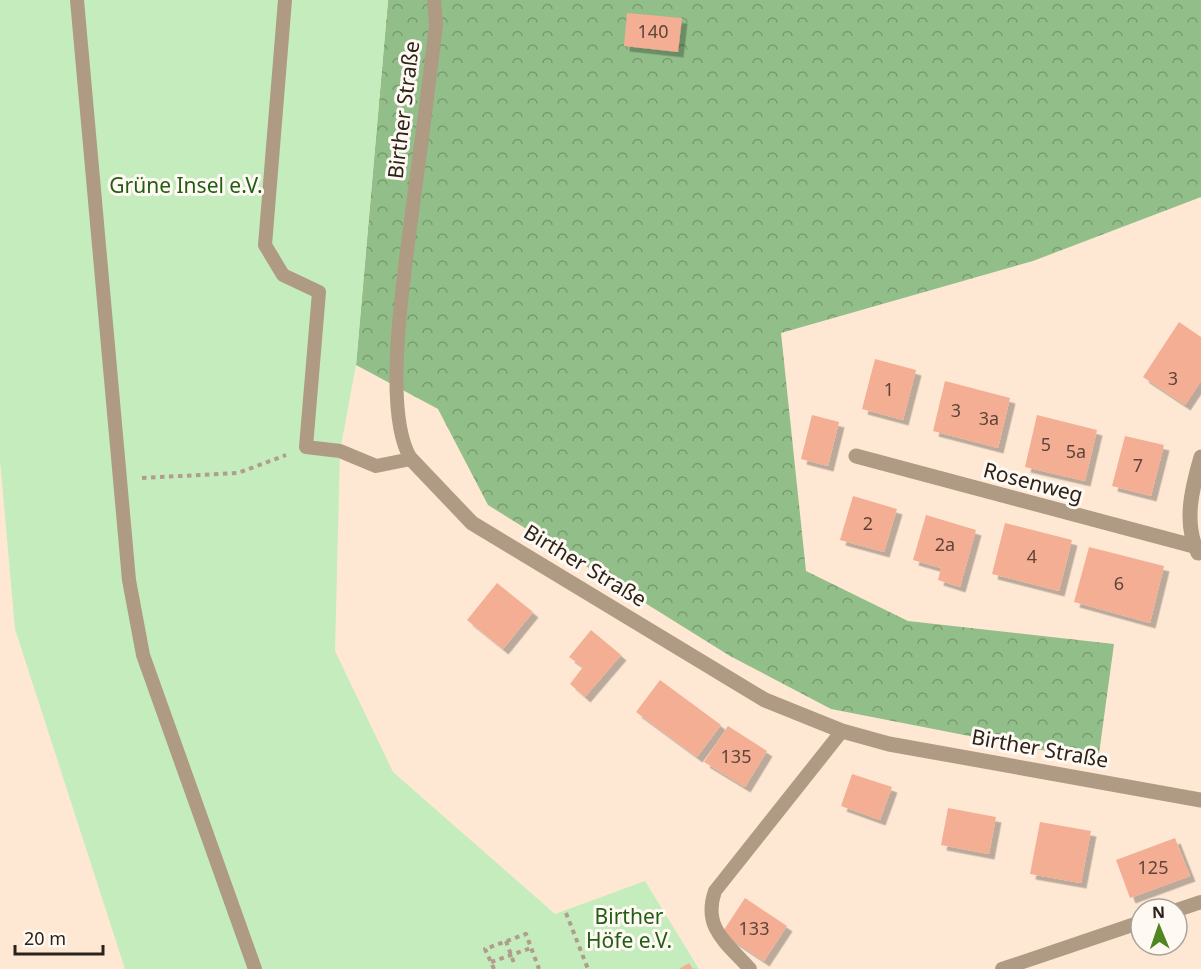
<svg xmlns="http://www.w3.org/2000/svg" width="1201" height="969" viewBox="0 0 1201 969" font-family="'Noto Sans',sans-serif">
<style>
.forest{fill:url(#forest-crowns)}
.garden{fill:#c5ecbd}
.building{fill:#f3ae93;filter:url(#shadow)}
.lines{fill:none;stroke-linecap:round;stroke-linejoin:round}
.path{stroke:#b09d8d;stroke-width:4;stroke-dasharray:4.5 4.5;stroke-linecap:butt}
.lane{stroke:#af9b84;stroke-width:14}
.street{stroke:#af9b84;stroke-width:15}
.labels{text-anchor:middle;stroke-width:6;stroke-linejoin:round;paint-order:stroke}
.number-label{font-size:18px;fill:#5e4538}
.street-label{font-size:21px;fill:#2d2219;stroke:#fff9f3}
.park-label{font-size:21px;fill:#235d14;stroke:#fff9f3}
</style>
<defs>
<pattern id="forest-crowns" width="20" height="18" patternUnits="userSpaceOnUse" patternTransform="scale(1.5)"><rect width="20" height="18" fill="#92bf89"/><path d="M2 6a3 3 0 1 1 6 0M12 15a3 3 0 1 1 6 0" fill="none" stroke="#789b6f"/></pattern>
<filter id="shadow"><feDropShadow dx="5.5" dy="5.5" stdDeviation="0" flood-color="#0004"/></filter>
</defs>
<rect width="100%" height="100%" fill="#ffe8d3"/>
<!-- forest -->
<polygon class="forest" points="388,0 1201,0 1201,197 1033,261 781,333 806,571 908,621 1114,644 1098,761 831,709 730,656 488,505 438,409 356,365"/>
<!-- garden -->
<polygon class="garden" points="0,0 388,0 356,365 340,451 335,651 393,772 555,914 645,881 699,969 125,969 15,629 0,460"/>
<!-- building -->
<g class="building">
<polygon points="627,13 682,18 678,52 624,46"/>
<polygon points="1179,322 1201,337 1201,381 1185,405 1143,377"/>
<polygon points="875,359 916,370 903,420 862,409"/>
<polygon points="945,381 1010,398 998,448 933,431"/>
<polygon points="812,415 839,422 828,466 801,459"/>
<polygon points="1037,415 1097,430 1085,481 1025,467"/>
<polygon points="1125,436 1164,445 1151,496 1112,486"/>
<polygon points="853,496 897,509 884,552 840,540"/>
<polygon points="926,515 976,530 960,587 938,580 941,568 913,560"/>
<polygon points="1005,523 1072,540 1059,591 992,574"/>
<polygon points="1089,547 1164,566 1150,623 1074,602"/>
<polygon points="497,583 533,612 503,649 467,620"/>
<polygon points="591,630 621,655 585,697 570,684 583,667 569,657"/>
<polygon points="660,680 721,725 697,757 636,712"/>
<polygon points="728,726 767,751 745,787 704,762"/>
<polygon points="852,774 892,787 880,820 841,806"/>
<polygon points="948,808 996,817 989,854 941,845"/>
<polygon points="1040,822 1091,831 1081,883 1030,874"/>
<polygon points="1175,838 1190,876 1130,898 1116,860"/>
<polygon points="745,898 787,926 764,961 722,933"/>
<polygon points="689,963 693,969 679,969"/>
</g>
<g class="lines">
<!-- path -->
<g class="path">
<polyline points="142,478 238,473 286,455"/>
<polyline points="566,913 588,969"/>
<polyline points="506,941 515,966"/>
<polyline points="491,962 531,948"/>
<polyline points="494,969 485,949 526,934 539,969"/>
</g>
<!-- lane -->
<g class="lane">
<polyline points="77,0 129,580 143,655 255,969"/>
<path d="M285,0L265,245L283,275L319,292L306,447L340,451L376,466L411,459C380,410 407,258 414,197C422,140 429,82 436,25L434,0"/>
<polyline points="1177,910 1201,902"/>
<path d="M750,969C727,943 702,928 715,891L842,731"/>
<polyline points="1002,969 1141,922"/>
</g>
<!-- street -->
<g class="street">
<polyline points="856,456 1201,548"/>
<polyline points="411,459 472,523 765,700 842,731 889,744 1201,800"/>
<path d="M1198,553C1183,523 1192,488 1201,457"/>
</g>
</g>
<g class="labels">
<!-- number labels -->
<g class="number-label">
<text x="653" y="38">140</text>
<text x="1173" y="385">3</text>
<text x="889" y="396">1</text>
<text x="956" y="417">3</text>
<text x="989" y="425">3a</text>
<text x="1046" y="451">5</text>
<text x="1076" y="458">5a</text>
<text x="1138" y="472">7</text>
<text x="868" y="530">2</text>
<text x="945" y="551">2a</text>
<text x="1032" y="563">4</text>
<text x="1119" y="590">6</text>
<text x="736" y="763">135</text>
<text x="1153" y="874">125</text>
<text x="754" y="935">133</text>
</g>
<!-- street labels -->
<g class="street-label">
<text transform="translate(404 110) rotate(-83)" y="7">Birther Straße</text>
<text transform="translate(1033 483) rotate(15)" y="7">Rosenweg</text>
<text transform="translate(585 566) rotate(31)" y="7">Birther Straße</text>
<text transform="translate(1040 749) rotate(10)" y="7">Birther Straße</text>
</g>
<!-- park labels -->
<g class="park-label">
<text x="186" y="193">Grüne Insel e.V.</text>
<text x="629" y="924">Birther<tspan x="629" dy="24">Höfe e.V.</tspan></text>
</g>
</g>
<!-- north arrow -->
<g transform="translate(1159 927) rotate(358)"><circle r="28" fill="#fff9f3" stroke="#aba39c" stroke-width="1.5"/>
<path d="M0-4.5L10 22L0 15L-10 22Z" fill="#4f8620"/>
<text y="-9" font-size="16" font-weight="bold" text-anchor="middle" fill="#2d2219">N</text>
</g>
<!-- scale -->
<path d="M15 945v9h88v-9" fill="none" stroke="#2d2219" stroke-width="3"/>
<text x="24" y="945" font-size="18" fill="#2d2219" stroke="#fff9f3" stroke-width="4.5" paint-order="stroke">20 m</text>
</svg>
